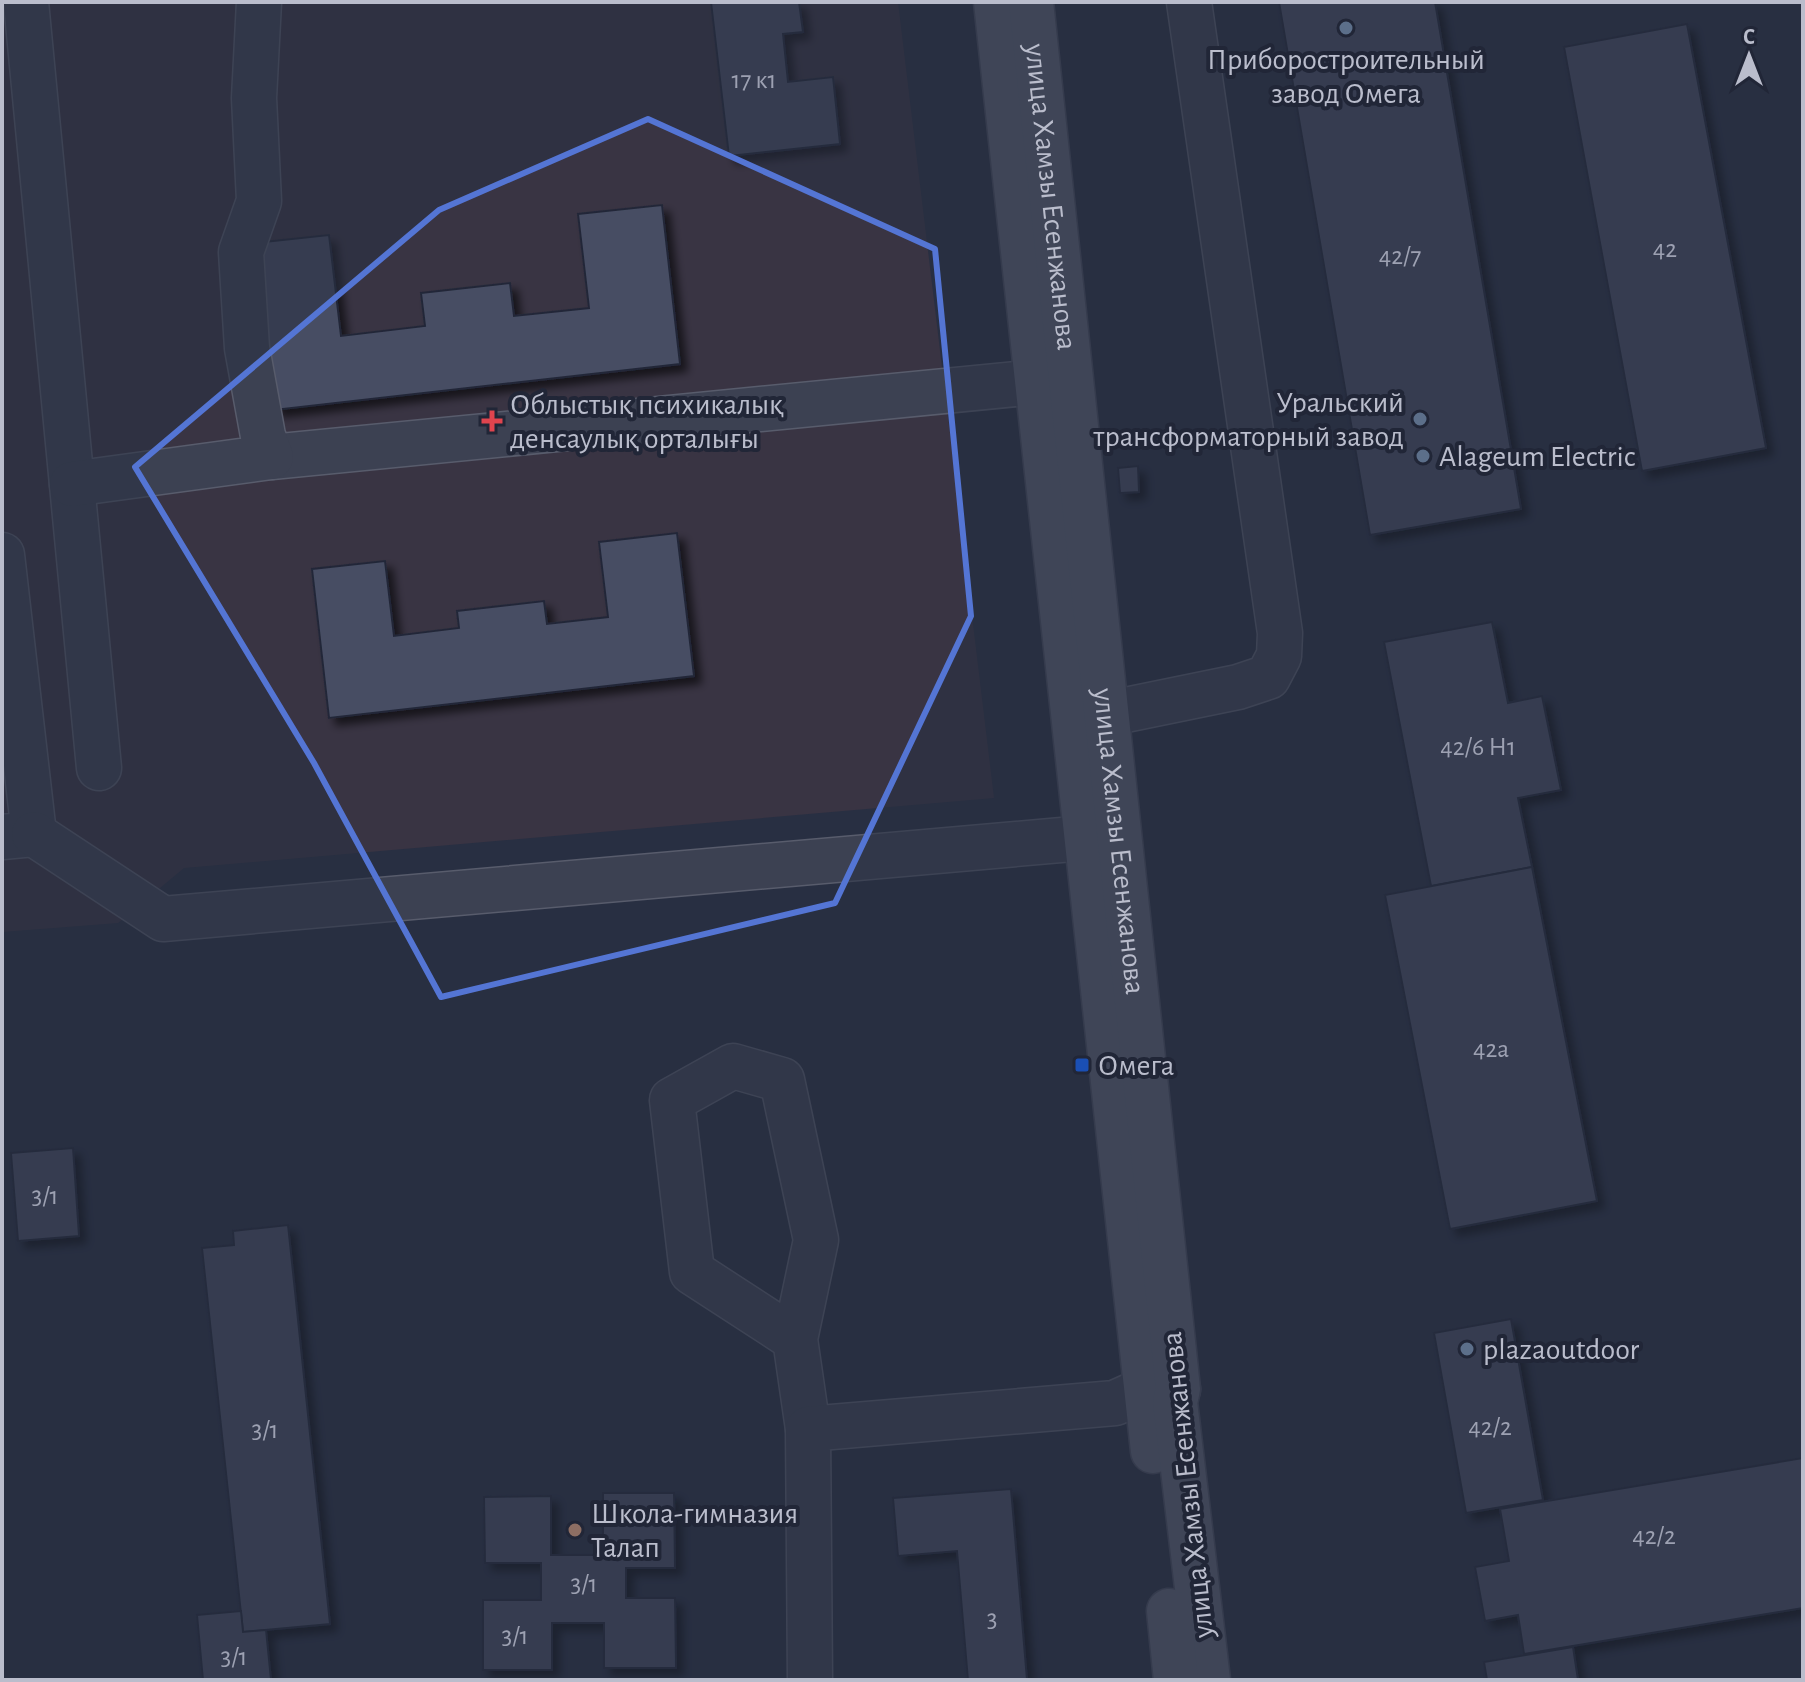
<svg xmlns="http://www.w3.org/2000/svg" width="1805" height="1682" viewBox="0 0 1805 1682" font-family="'Alegreya Sans',sans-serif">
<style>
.medical{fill:#393443}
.building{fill:#474e64;stroke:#232839;stroke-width:2;filter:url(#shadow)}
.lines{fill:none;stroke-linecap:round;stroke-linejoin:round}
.minor-casing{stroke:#585c6c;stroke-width:47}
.major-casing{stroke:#464a5b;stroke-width:47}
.minor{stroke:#3c4152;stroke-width:44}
.major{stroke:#5b6072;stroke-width:44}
.marked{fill:none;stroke:#5475d4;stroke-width:6;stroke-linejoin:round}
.service-dot{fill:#5c6f8a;stroke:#212637;stroke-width:3}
.health-dot{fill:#e0444e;stroke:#212637;stroke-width:3}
.transit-dot{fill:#1a4fb4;stroke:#212637;stroke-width:3}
.education-dot{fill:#8d6e63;stroke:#212637;stroke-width:3}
.labels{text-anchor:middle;stroke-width:8;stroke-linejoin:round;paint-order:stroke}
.number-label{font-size:26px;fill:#9da1b2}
.poi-label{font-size:30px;fill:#babdcc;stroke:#212637;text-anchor:start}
.street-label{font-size:30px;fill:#babdcc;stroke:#212637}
</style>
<defs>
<filter id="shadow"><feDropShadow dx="7" dy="7" stdDeviation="4" flood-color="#0009"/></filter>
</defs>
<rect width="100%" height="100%" fill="#282f42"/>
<!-- medical -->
<polygon class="medical" points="2,2 898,2 994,798 184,868 118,923 2,932"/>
<!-- building -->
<g class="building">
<polygon points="711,2 799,2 803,32 783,34 788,82 833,77 840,144 729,156"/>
<polygon points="1279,2 1435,2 1521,509 1370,535"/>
<polygon points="1687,24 1766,448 1642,471 1564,47"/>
<polygon points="662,205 680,364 274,410 255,243 329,235 341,336 425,326 421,293 510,283 514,316 589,308 578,214"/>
<polygon points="1138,466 1139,492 1120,493 1118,468"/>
<polygon points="677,533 694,676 329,718 312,569 385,561 394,636 459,628 457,611 544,601 547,624 608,617 599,542"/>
<polygon points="1492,622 1508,703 1542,696 1561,790 1518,798 1532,867 1431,886 1384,642"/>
<polygon points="1532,867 1597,1201 1450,1229 1385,895"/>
<polygon points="73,1148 79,1236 18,1241 11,1153"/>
<polygon points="288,1225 330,1624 243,1632 202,1248 234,1245 233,1231"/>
<polygon points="1511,1319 1543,1500 1466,1513 1434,1333"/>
<polygon points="1803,1458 1803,1608 1524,1654 1518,1615 1485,1621 1475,1567 1509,1561 1500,1509"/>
<polygon points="1011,1489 1027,1680 968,1680 957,1551 898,1556 893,1498"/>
<polygon points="603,1493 674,1493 675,1568 626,1568 626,1598 675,1598 676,1668 604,1668 604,1623 552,1623 552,1670 483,1670 483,1600 541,1600 541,1563 485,1563 484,1497 551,1496 551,1555 603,1555"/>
<polygon points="241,1611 243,1632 266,1630 271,1680 203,1680 197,1615"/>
<polygon points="1573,1647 1578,1680 1487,1680 1484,1662"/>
</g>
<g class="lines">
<!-- minor casing -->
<g class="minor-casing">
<g id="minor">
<polyline points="26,2 99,768"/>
<polyline points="271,457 1036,382"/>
<polyline points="72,484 271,457 263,436 247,348 241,252 259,201 254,98 259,2"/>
<polyline points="2,555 34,834 2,837"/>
<polyline points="1106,714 1238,687 1268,677 1279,656 1280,633 1189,2"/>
<polyline points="34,834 163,919 1118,835"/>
<polyline points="795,1339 692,1272 672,1100 733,1066 782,1080 816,1240 795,1339 808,1429"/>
<polyline points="810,1680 808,1429 1115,1403 1146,1389 1178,1389"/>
</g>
</g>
<!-- major casing -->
<g class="major-casing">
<g id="major">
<polyline points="996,2 1153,1451"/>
<path id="s1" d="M1031,2L1178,1389L1175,1402L1208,1680"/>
<polyline points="1169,1611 1176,1680"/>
</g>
</g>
<!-- minor -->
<use href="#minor" class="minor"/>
<!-- major -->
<use href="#major" class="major"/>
</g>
<!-- marked area -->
<path d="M0 0H1805V1682H0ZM648,119L935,249L971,616L835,903L441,997L314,763L135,467L439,210Z" fill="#282f42" fill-opacity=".55" fill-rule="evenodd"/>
<path class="marked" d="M648,119L935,249L971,616L835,903L441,997L314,763L135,467L439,210Z"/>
<!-- markers -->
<g class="service-dot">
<circle cx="1346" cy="28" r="8"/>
<circle cx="1420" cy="419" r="8"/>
<circle cx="1423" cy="456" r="8"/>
<circle cx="1467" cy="1349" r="8"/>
</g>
<path class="health-dot" d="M488 409h8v8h8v8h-8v8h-8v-8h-8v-8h8z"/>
<rect class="transit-dot" x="1074" y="1057" width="16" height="16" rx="4"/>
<circle class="education-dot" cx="575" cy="1530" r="8"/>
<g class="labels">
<!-- number labels -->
<g class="number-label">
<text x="754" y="88">17 к1</text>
<text x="1665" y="257">42</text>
<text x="1400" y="264">42/7</text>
<text x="1478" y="755">42/6 Н1</text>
<text x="1491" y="1057">42а</text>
<text x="45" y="1204">3/1</text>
<text x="1490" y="1435">42/2</text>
<text x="265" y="1438">3/1</text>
<text x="1654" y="1544">42/2</text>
<text x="584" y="1592">3/1</text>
<text x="992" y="1627">3</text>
<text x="515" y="1644">3/1</text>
<text x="234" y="1665">3/1</text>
</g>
<!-- poi labels -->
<g class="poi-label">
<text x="1346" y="69" text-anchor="middle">Приборостроительный<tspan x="1346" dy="34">завод Омега</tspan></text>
<text x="1404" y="412" text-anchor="end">Уральский<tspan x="1404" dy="34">трансформаторный завод</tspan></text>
<text x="510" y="414">Облыстық психикалық<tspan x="510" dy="34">денсаулық орталығы</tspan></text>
<text x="1439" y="466">Alageum Electric</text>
<text x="1098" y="1075">Омега</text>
<text x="1483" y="1359">plazaoutdoor</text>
<text x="591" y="1523">Школа-гимназия<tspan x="591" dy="34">Талап</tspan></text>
</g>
<!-- street labels -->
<g class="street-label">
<text dy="10" stroke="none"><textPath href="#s1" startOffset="196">улица Хамзы Есенжанова</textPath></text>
<text dy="10" stroke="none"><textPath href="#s1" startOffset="844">улица Хамзы Есенжанова</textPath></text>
<text transform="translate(1187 1485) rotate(-96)" y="10">улица Хамзы Есенжанова</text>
</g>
</g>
<!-- border -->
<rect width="1805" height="1682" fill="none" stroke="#babdcc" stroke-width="8"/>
<!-- north arrow -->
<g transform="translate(1749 56)" stroke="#212637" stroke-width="6" paint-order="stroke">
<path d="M0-6L14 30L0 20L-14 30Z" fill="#babdcc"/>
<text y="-12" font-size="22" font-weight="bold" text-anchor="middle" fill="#babdcc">С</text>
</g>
</svg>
